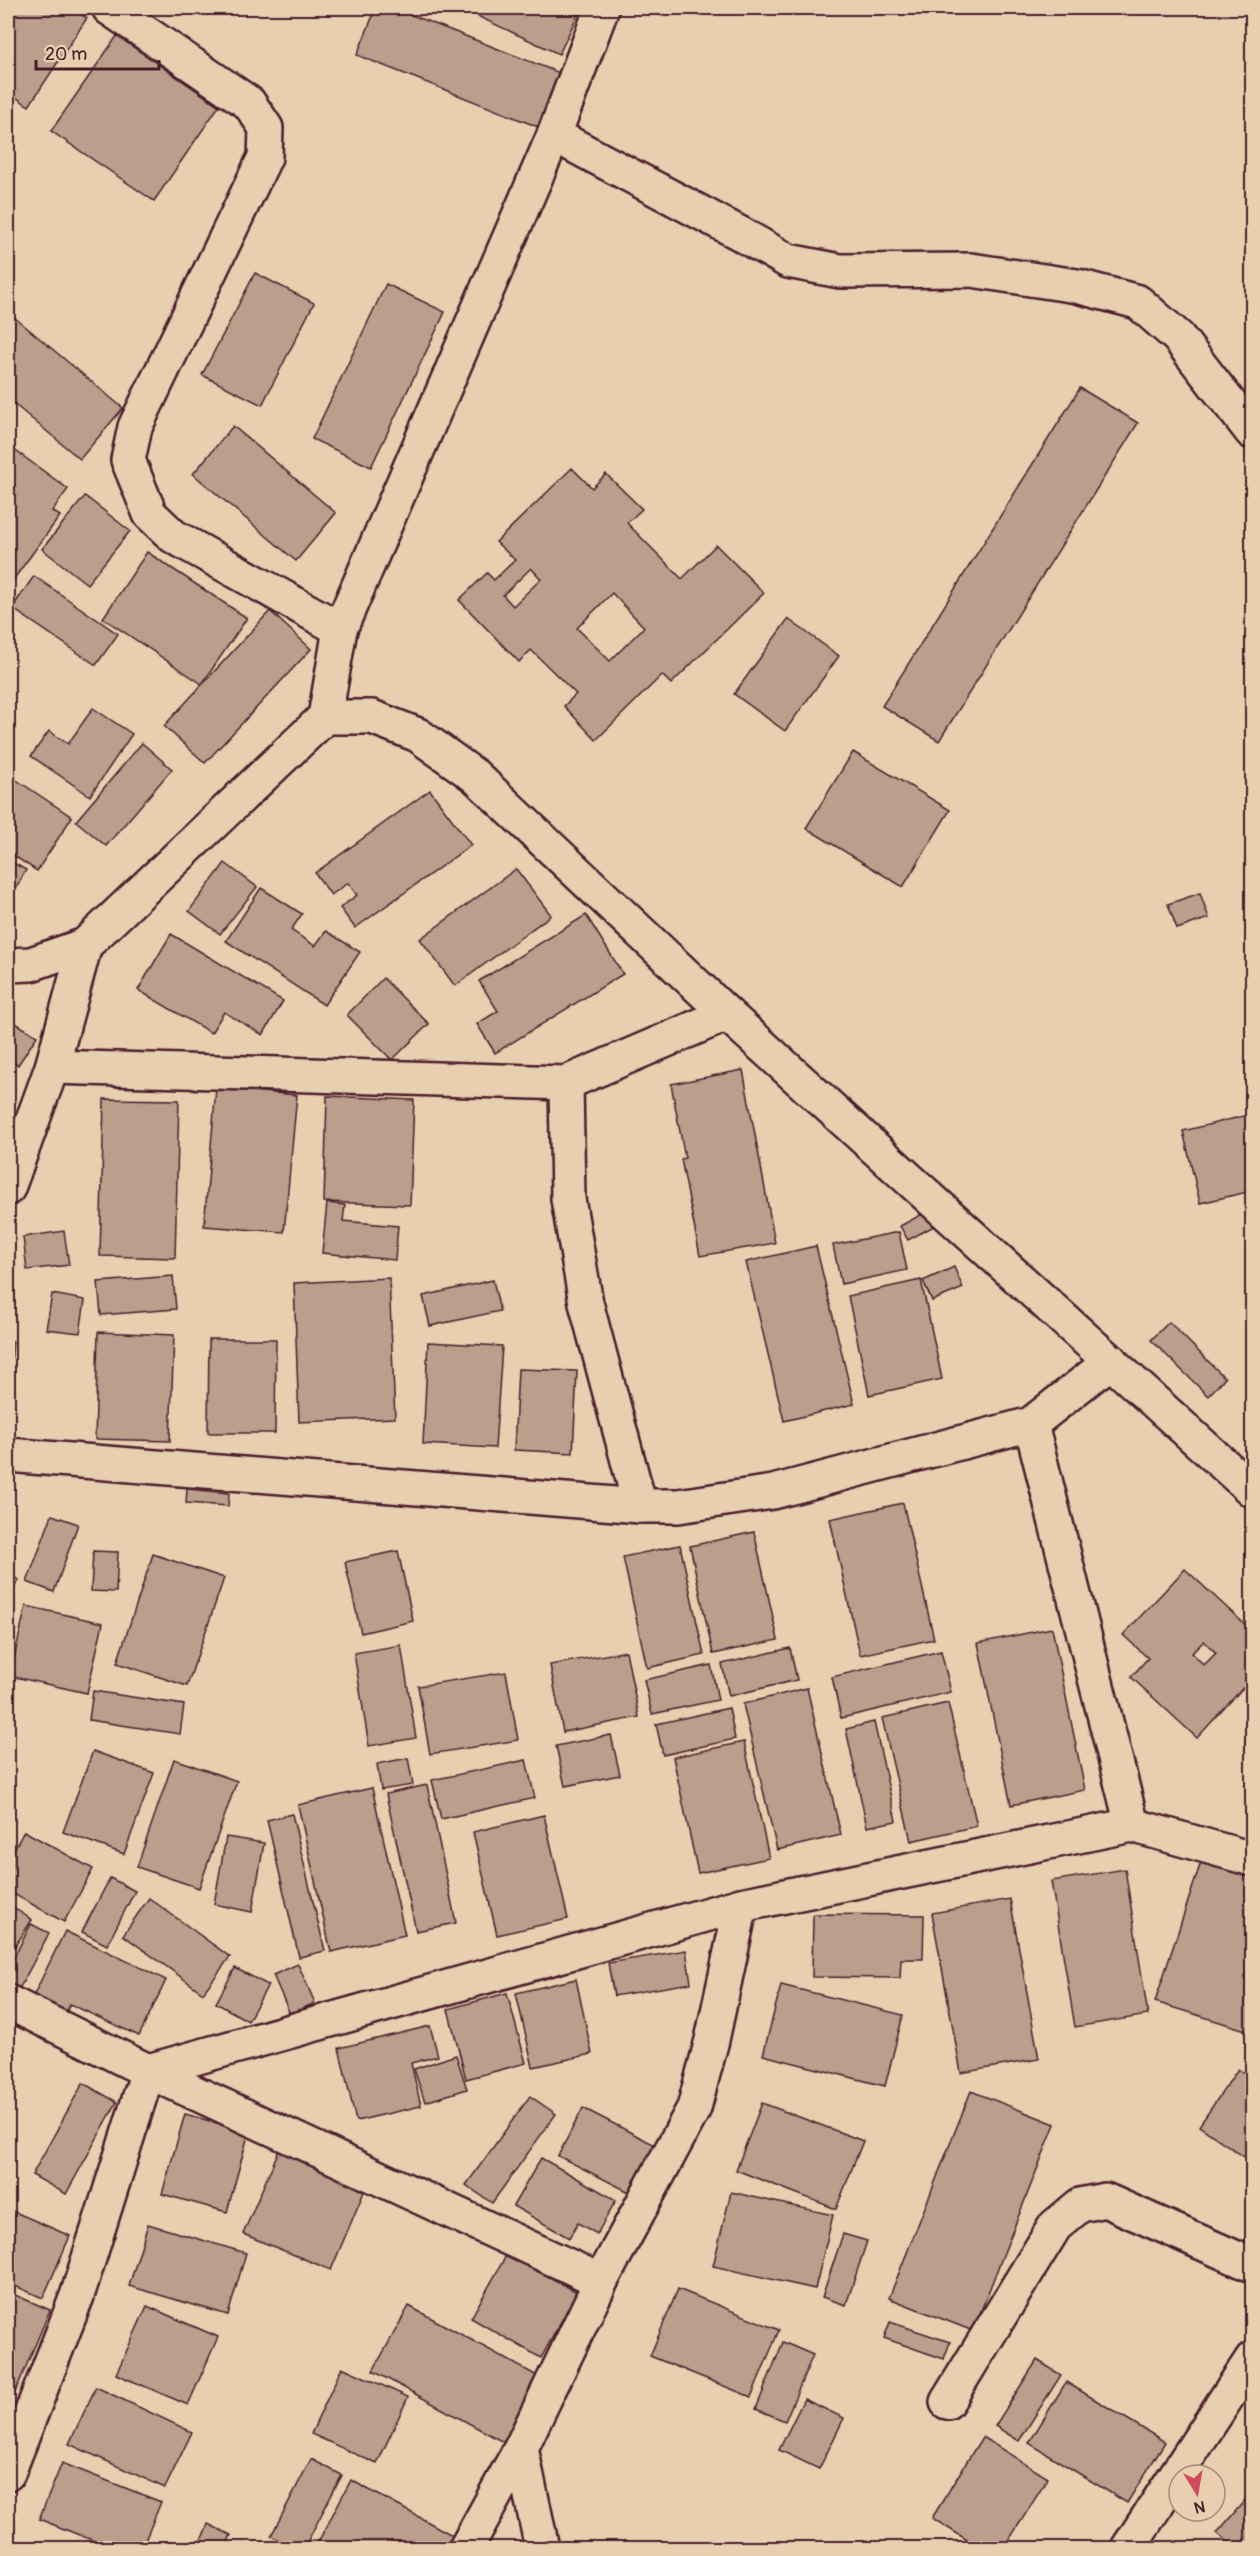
<svg xmlns="http://www.w3.org/2000/svg" width="1260" height="2556" viewBox="0 0 1260 2556" font-family="Pangolin,sans-serif">
<style>
.building{fill:#bb9e8b;stroke:#4a1f2b;stroke-width:1.5;fill-rule:evenodd}
.lines{fill:none;stroke-linecap:round;stroke-linejoin:round}
.minor-casing{stroke:#4a1f2b;stroke-width:38}
.minor{stroke:#e8cfb0;stroke-width:33}
</style>
<rect width="100%" height="100%" fill="#e8cfb0"/>
<filter id="ink" filterUnits="userSpaceOnUse"><feTurbulence type="fractalNoise" baseFrequency=".0167" numOctaves="2"/><feDisplacementMap in="SourceGraphic" scale="12" xChannelSelector="R" yChannelSelector="G"/><feConvolveMatrix kernelMatrix="1 2 1 2 8 2 1 2 1" color-interpolation-filters="sRGB"/></filter>
<g filter="url(#ink)">
<!-- building -->
<g class="building">
<polygon points="8,8 70,8 87,18 29,106 8,92"/>
<polygon points="376,8 394,8 567,76 546,130 357,55"/>
<polygon points="460,8 581,8 559,54"/>
<polygon points="117,36 219,106 154,201 51,131"/>
<polygon points="255,273 314,303 262,405 202,375"/>
<polygon points="386,284 445,312 371,467 312,439"/>
<polygon points="8,312 123,408 80,459 8,399"/>
<polygon points="1080,388 1138,423 939,741 882,706"/>
<polygon points="233,426 336,513 296,561 193,474"/>
<polygon points="9,446 68,489 52,511 60,516 10,584 8,582"/>
<path d="M572,468L592,488L606,474L642,509L627,523L682,579L716,545L764,593L671,684L662,675L596,740L564,706L576,694L531,650L519,662L459,600L487,573L494,580L515,560L496,542ZM531,568L541,579L513,606L503,595ZM612,593L644,627L610,661L577,628Z"/>
<polygon points="85,496 130,531 87,584 42,549"/>
<polygon points="147,552 247,618 202,684 103,618"/>
<polygon points="34,576 118,634 96,665 12,608"/>
<polygon points="270,611 311,649 205,763 164,726"/>
<polygon points="788,619 839,656 785,731 734,694"/>
<polygon points="93,708 132,734 90,796 31,756 49,731 68,744"/>
<polygon points="142,743 172,769 106,846 76,821"/>
<polygon points="853,752 950,810 903,887 806,828"/>
<polygon points="12,777 72,817 37,871 8,852 8,783"/>
<polygon points="430,790 471,845 355,928 340,908 357,895 348,883 331,895 315,873"/>
<polygon points="8,860 26,870 8,903"/>
<polygon points="225,863 257,887 220,934 189,911"/>
<polygon points="516,869 551,915 455,986 420,939"/>
<polygon points="261,888 302,914 291,930 315,946 326,931 360,952 324,1005 226,941"/>
<polygon points="1200,893 1209,918 1177,929 1168,904"/>
<polygon points="586,915 623,974 495,1053 477,1024 498,1011 479,981"/>
<polygon points="171,934 283,1001 263,1035 224,1012 211,1033 138,990"/>
<polygon points="383,978 429,1024 392,1060 347,1015"/>
<polygon points="9,1019 37,1036 18,1065 8,1059"/>
<polygon points="743,1070 775,1243 700,1256 681,1159 685,1158 671,1084"/>
<polygon points="216,1088 297,1095 284,1232 204,1226"/>
<polygon points="327,1096 414,1100 410,1205 324,1202"/>
<polygon points="104,1099 179,1100 175,1258 100,1256"/>
<polygon points="1252,1114 1252,1191 1200,1203 1183,1131"/>
<polygon points="327,1203 345,1205 343,1221 398,1226 395,1260 322,1253"/>
<polygon points="926,1212 934,1226 908,1240 900,1226"/>
<polygon points="64,1231 69,1265 27,1270 23,1237"/>
<polygon points="899,1232 907,1270 841,1284 833,1245"/>
<polygon points="816,1246 854,1404 784,1421 746,1262"/>
<polygon points="954,1267 963,1288 932,1301 923,1281"/>
<polygon points="173,1276 176,1309 101,1315 98,1282"/>
<polygon points="389,1278 395,1418 299,1422 294,1283"/>
<polygon points="493,1280 500,1311 430,1326 423,1296"/>
<polygon points="921,1280 942,1379 869,1395 848,1296"/>
<polygon points="52,1294 85,1300 80,1333 46,1329"/>
<polygon points="1169,1322 1225,1378 1208,1396 1151,1340"/>
<polygon points="98,1332 174,1335 170,1441 95,1439"/>
<polygon points="209,1339 276,1339 275,1433 208,1433"/>
<polygon points="8,1340 13,1341 10,1378 8,1378"/>
<polygon points="428,1342 502,1346 495,1448 423,1444"/>
<polygon points="518,1369 577,1371 573,1453 514,1450"/>
<polygon points="187,1489 229,1493 228,1506 186,1503"/>
<polygon points="903,1503 934,1639 860,1655 830,1519"/>
<polygon points="52,1515 78,1524 54,1592 27,1582"/>
<polygon points="754,1532 778,1640 713,1654 690,1546"/>
<polygon points="680,1545 704,1655 647,1668 623,1557"/>
<polygon points="93,1551 118,1552 116,1592 91,1591"/>
<polygon points="398,1551 413,1621 361,1633 345,1562"/>
<polygon points="153,1554 224,1578 187,1686 117,1663"/>
<path d="M1185,1569L1252,1631V1678L1197,1738L1131,1677L1148,1658L1123,1635ZM1204,1641L1216,1653L1204,1665L1192,1653Z"/>
<polygon points="8,1573 19,1580 8,1598"/>
<polygon points="26,1606 103,1623 87,1693 10,1676"/>
<polygon points="1052,1628 1085,1790 1011,1805 978,1643"/>
<polygon points="401,1645 416,1738 369,1746 354,1653"/>
<polygon points="790,1648 797,1680 729,1696 722,1664"/>
<polygon points="626,1651 639,1717 563,1732 550,1665"/>
<polygon points="941,1651 951,1692 841,1718 832,1677"/>
<polygon points="711,1665 718,1700 652,1714 644,1680"/>
<polygon points="506,1672 518,1740 430,1754 418,1686"/>
<polygon points="807,1688 841,1835 777,1850 743,1704"/>
<polygon points="93,1691 184,1705 180,1734 89,1720"/>
<polygon points="948,1703 977,1826 911,1841 882,1718"/>
<polygon points="729,1708 735,1739 663,1755 656,1724"/>
<polygon points="874,1722 896,1821 867,1827 846,1729"/>
<polygon points="611,1735 620,1775 565,1786 556,1746"/>
<polygon points="744,1742 769,1858 698,1873 673,1757"/>
<polygon points="93,1751 154,1773 124,1854 63,1832"/>
<polygon points="408,1758 413,1785 381,1790 377,1764"/>
<polygon points="174,1759 237,1781 199,1888 137,1867"/>
<polygon points="526,1760 535,1798 441,1819 432,1780"/>
<polygon points="427,1785 456,1923 416,1931 386,1794"/>
<polygon points="372,1788 405,1935 331,1952 298,1805"/>
<polygon points="8,1814 14,1818 8,1826"/>
<polygon points="292,1814 325,1951 299,1957 267,1820"/>
<polygon points="544,1815 568,1919 497,1935 473,1832"/>
<polygon points="24,1831 93,1869 64,1922 8,1891 8,1861"/>
<polygon points="226,1837 264,1843 252,1912 214,1904"/>
<polygon points="1201,1862 1252,1878 1252,2032 1155,2002"/>
<polygon points="1125,1869 1148,2015 1075,2027 1051,1881"/>
<polygon points="110,1878 135,1891 107,1945 82,1932"/>
<polygon points="149,1898 230,1957 203,1993 123,1935"/>
<polygon points="1010,1899 1039,2059 961,2073 932,1913"/>
<polygon points="8,1904 32,1920 8,1957"/>
<polygon points="813,1914 924,1915 923,1959 901,1959 900,1978 812,1977"/>
<polygon points="31,1924 49,1933 18,1991 8,1986 8,1969"/>
<polygon points="65,1931 166,1980 139,2036 70,2004 60,2025 27,2009"/>
<polygon points="686,1950 691,1983 614,1996 608,1963"/>
<polygon points="298,1964 315,2003 290,2014 273,1975"/>
<polygon points="235,1968 268,1985 248,2021 216,2003"/>
<polygon points="576,1979 592,2054 533,2067 516,1993"/>
<polygon points="781,1985 903,2015 885,2086 763,2055"/>
<polygon points="507,1993 526,2063 466,2079 448,2009"/>
<polygon points="430,2026 438,2056 411,2063 421,2106 356,2121 339,2048"/>
<polygon points="456,2055 467,2089 425,2102 414,2069"/>
<polygon points="1238,2069 1252,2079 1252,2162 1199,2126"/>
<polygon points="83,2083 117,2102 66,2194 32,2175"/>
<polygon points="971,2091 1055,2124 973,2331 889,2298"/>
<polygon points="530,2096 556,2114 492,2203 466,2185"/>
<polygon points="762,2103 863,2141 836,2209 736,2170"/>
<polygon points="583,2108 663,2149 637,2196 558,2156"/>
<polygon points="185,2114 249,2132 227,2212 162,2194"/>
<polygon points="282,2143 369,2180 331,2270 243,2234"/>
<polygon points="541,2158 616,2200 597,2234 578,2223 569,2238 513,2206"/>
<polygon points="731,2192 833,2215 815,2289 713,2266"/>
<polygon points="8,2209 70,2236 43,2298 8,2283"/>
<polygon points="148,2224 246,2253 228,2315 129,2286"/>
<polygon points="843,2234 867,2241 846,2305 822,2297"/>
<polygon points="507,2254 577,2292 541,2358 471,2318"/>
<polygon points="678,2289 779,2330 751,2397 650,2356"/>
<polygon points="8,2292 50,2310 8,2409"/>
<polygon points="147,2306 218,2337 188,2405 116,2374"/>
<polygon points="409,2306 541,2378 505,2443 373,2371"/>
<polygon points="890,2322 950,2342 944,2359 884,2338"/>
<polygon points="783,2342 813,2355 785,2421 756,2409"/>
<polygon points="1037,2360 1061,2375 1019,2441 995,2426"/>
<polygon points="342,2367 408,2397 377,2464 311,2434"/>
<polygon points="1066,2382 1165,2442 1127,2503 1029,2443"/>
<polygon points="96,2387 192,2432 165,2488 69,2444"/>
<polygon points="804,2399 844,2418 819,2469 779,2450"/>
<polygon points="982,2437 1048,2478 1004,2548 980,2548 932,2518"/>
<polygon points="311,2459 342,2475 304,2548 297,2548 271,2536"/>
<polygon points="62,2463 161,2502 142,2548 112,2548 39,2519"/>
<polygon points="351,2480 454,2536 447,2548 326,2548 317,2544"/>
<polygon points="1252,2492 1252,2548 1235,2548 1217,2533"/>
<polygon points="208,2524 231,2535 225,2548 198,2548"/>
<polygon points="77,2542 96,2548 75,2548"/>
<polygon points="242,2544 254,2548 240,2548"/>
</g>
<g class="lines">
<!-- minor casing -->
<g class="minor-casing">
<g id="minor">
<polyline points="109,8 249,103 266,128 265,157 135,427 128,460 150,514 173,536 340,629"/>
<polyline points="554,135 741,234 788,261 840,271 971,270 1077,286 1138,302 1178,337 1252,432"/>
<polyline points="325,717 340,629 554,135 602,8"/>
<polyline points="8,965 31,964 85,945 325,717 372,717 418,735 475,776 727,1014 1252,1490"/>
<polyline points="52,1067 566,1083 727,1014"/>
<polyline points="566,1083 568,1199 586,1303 640,1506"/>
<polyline points="8,1188 52,1067 85,945"/>
<polyline points="1031,1424 1132,1825"/>
<polyline points="8,1455 640,1506 678,1506 773,1492 1031,1424 1111,1361"/>
<polyline points="8,2002 148,2071 601,2281"/>
<polyline points="947,2402 1055,2226 1080,2205 1105,2200 1252,2265"/>
<polyline points="521,2448 542,2548"/>
<polyline points="8,2473 77,2296 148,2071 741,1905 1132,1825 1252,1859"/>
<polyline points="466,2548 521,2448 601,2281 694,2108 712,2040 741,1905"/>
<polyline points="1128,2548 1252,2359"/>
</g>
</g>
<!-- minor -->
<use href="#minor" class="minor"/>
</g>
</g>
<!-- margin -->
<rect width="1260" height="2556" fill="none" stroke="#e8cfb0" stroke-width="30"/>
<rect x="15" y="15" width="1230" height="2526" fill="none" stroke="#4a1f2b" stroke-width="2" filter="url(#ink)"/>
<!-- north arrow -->
<g transform="translate(1197 2493) rotate(169)"><circle r="28" fill="#e8cfb0" stroke="#a9897b" stroke-width="1.5"/>
<path d="M0-4.5L10 22L0 15L-10 22Z" fill="#d1495b"/>
<text y="-9" font-size="16" font-weight="bold" text-anchor="middle" fill="#4a1f2b">N</text>
</g>
<!-- scale -->
<path d="M36 60v9h123v-9" fill="none" stroke="#4a1f2b" stroke-width="3"/>
<text x="45" y="60" font-size="18" fill="#4a1f2b" stroke="#e8cfb0" stroke-width="4.5" paint-order="stroke">20 m</text>
</svg>
